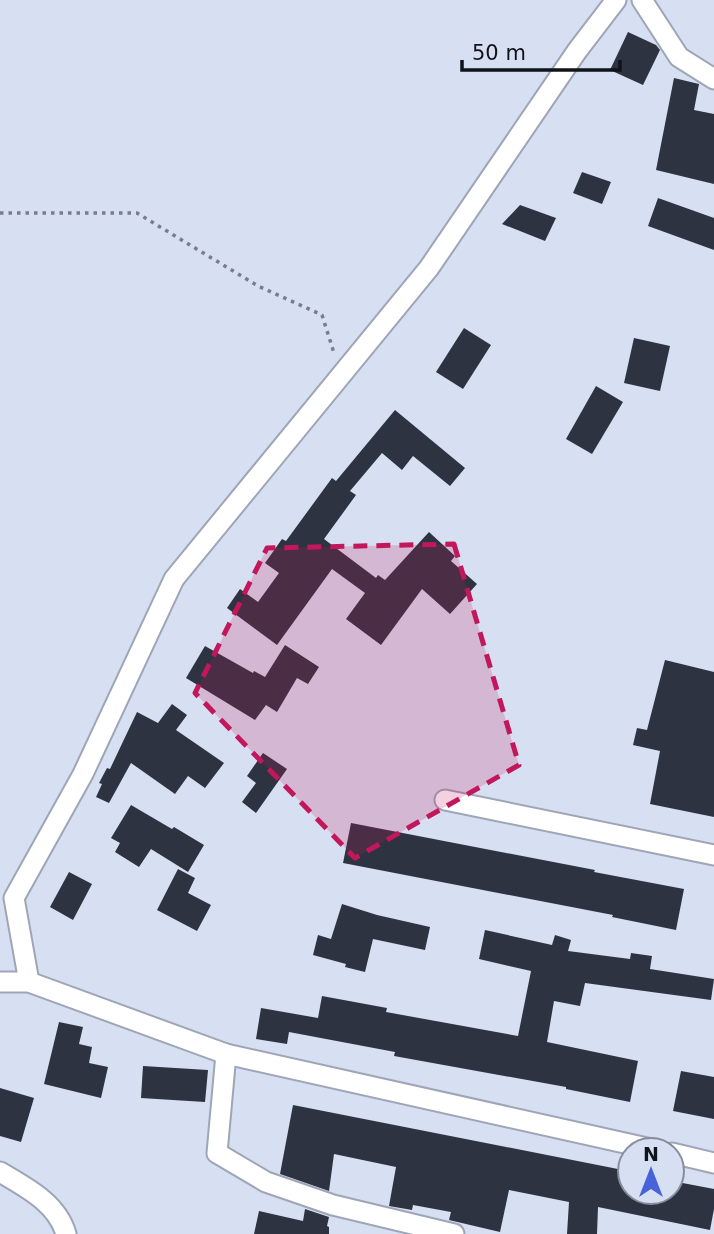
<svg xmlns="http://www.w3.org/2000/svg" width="714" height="1234" viewBox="0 0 714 1234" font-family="'DejaVu Sans',sans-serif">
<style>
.building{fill:#2e3342}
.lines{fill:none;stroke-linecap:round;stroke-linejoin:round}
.minor-casing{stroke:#9ea5b7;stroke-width:23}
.path{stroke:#787d8b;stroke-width:3.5;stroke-dasharray:3.5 5;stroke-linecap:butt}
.minor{stroke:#fff;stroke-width:19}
.marked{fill:#c2185b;fill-opacity:0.2;stroke:#c2185b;stroke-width:5;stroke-dasharray:14 9;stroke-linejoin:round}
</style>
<rect width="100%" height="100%" fill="#d7dff2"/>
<!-- building -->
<g class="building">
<polygon points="628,32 656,45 660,50 643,85 610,70"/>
<polygon points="674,78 699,84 694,110 714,114 714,184 656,170"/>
<polygon points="582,172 611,182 602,204 573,193"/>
<polygon points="658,198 714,218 714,250 648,226"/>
<polygon points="520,205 556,218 545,241 502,224"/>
<polygon points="464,328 491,345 463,389 436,372"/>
<polygon points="634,338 670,346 660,391 624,383"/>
<polygon points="596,386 623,402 592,454 566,439"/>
<polygon points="395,410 465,468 450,486 413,456 402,470 382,453 350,491 356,495 324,539 376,578 378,575 385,580 429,532 455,556 451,561 477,584 450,614 422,589 381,645 346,619 365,593 332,569 277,645 227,608 240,589 258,602 279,573 265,563 282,539 286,541 332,478 336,481"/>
<polygon points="285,645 319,667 308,684 297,678 277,712 266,705 255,720 186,678 205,646 253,673 254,671 265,677"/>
<polygon points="665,660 714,672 714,817 650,804 660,751 633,745 637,728 647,730"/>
<polygon points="172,704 187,715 176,730 224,763 205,788 188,776 175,794 131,763 109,803 96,797 102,784 99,783 107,768 110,769 137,712 158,723"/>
<polygon points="263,753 287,769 256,813 242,802 256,783 247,776"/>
<polygon points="131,805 172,829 174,827 204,845 188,872 151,849 139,867 115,852 120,843 111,838"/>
<polygon points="351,823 595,870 594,872 684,889 676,930 612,917 613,915 343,863"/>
<polygon points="178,869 195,878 188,893 211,905 197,931 157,910"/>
<polygon points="69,872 92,884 73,920 50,907"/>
<polygon points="342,904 377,915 430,927 425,950 373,939 365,972 345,967 346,964 313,955 318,935 331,939"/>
<polygon points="485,930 552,945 555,935 571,940 568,951 630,959 631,953 652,956 650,969 714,979 711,1000 585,983 580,1006 554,1001 547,1042 638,1061 630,1102 566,1089 566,1087 394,1056 395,1052 289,1032 287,1044 256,1039 261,1008 318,1018 322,996 387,1008 386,1012 518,1036 531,971 479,959"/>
<polygon points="59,1022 83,1027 79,1044 92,1047 89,1063 108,1067 101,1098 44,1084"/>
<polygon points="143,1066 208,1070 205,1102 141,1098"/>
<polygon points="681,1071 714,1077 714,1119 673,1111"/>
<polygon points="0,1088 34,1098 21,1142 0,1136"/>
<polygon points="293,1105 628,1171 624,1192 672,1192 672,1181 714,1189 714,1209 710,1230 598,1207 597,1234 567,1234 569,1202 509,1190 500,1232 449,1220 451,1212 413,1205 412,1210 389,1206 396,1167 334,1154 329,1191 280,1174"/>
<polygon points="305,1209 329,1217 327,1226 329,1227 329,1234 254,1234 259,1211 303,1221"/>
</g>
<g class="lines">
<!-- minor casing -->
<g class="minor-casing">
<g id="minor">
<polyline points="642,0 679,57 714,79"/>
<polyline points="445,800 714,855"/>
<polyline points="0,982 29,982 226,1054 656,1150"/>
<polyline points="29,982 14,898 83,774 174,579 429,268 577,51 616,0"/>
<polyline points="226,1054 217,1153 266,1182 333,1205 454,1234"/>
<polyline points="672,1153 714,1163"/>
<path d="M0,1172C27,1188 57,1203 66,1234"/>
</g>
</g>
<!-- path -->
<polyline class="path" points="0,213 137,213 258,286 322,315 334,353"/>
<!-- minor -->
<use href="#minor" class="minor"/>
</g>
<!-- marked area -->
<path class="marked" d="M454,544L519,765L355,858L195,693L267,548Z"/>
<!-- north arrow -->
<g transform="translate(651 1171)"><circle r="33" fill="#d7dff2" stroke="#888d9c" stroke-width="2"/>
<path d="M0-5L12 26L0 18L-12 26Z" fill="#4664d7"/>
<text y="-10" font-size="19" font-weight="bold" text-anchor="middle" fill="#11131a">N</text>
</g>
<!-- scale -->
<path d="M462 60v10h158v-10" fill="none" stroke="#11131a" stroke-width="3.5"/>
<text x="472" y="60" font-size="21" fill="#11131a" stroke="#d7dff2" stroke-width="5" paint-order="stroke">50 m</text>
</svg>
